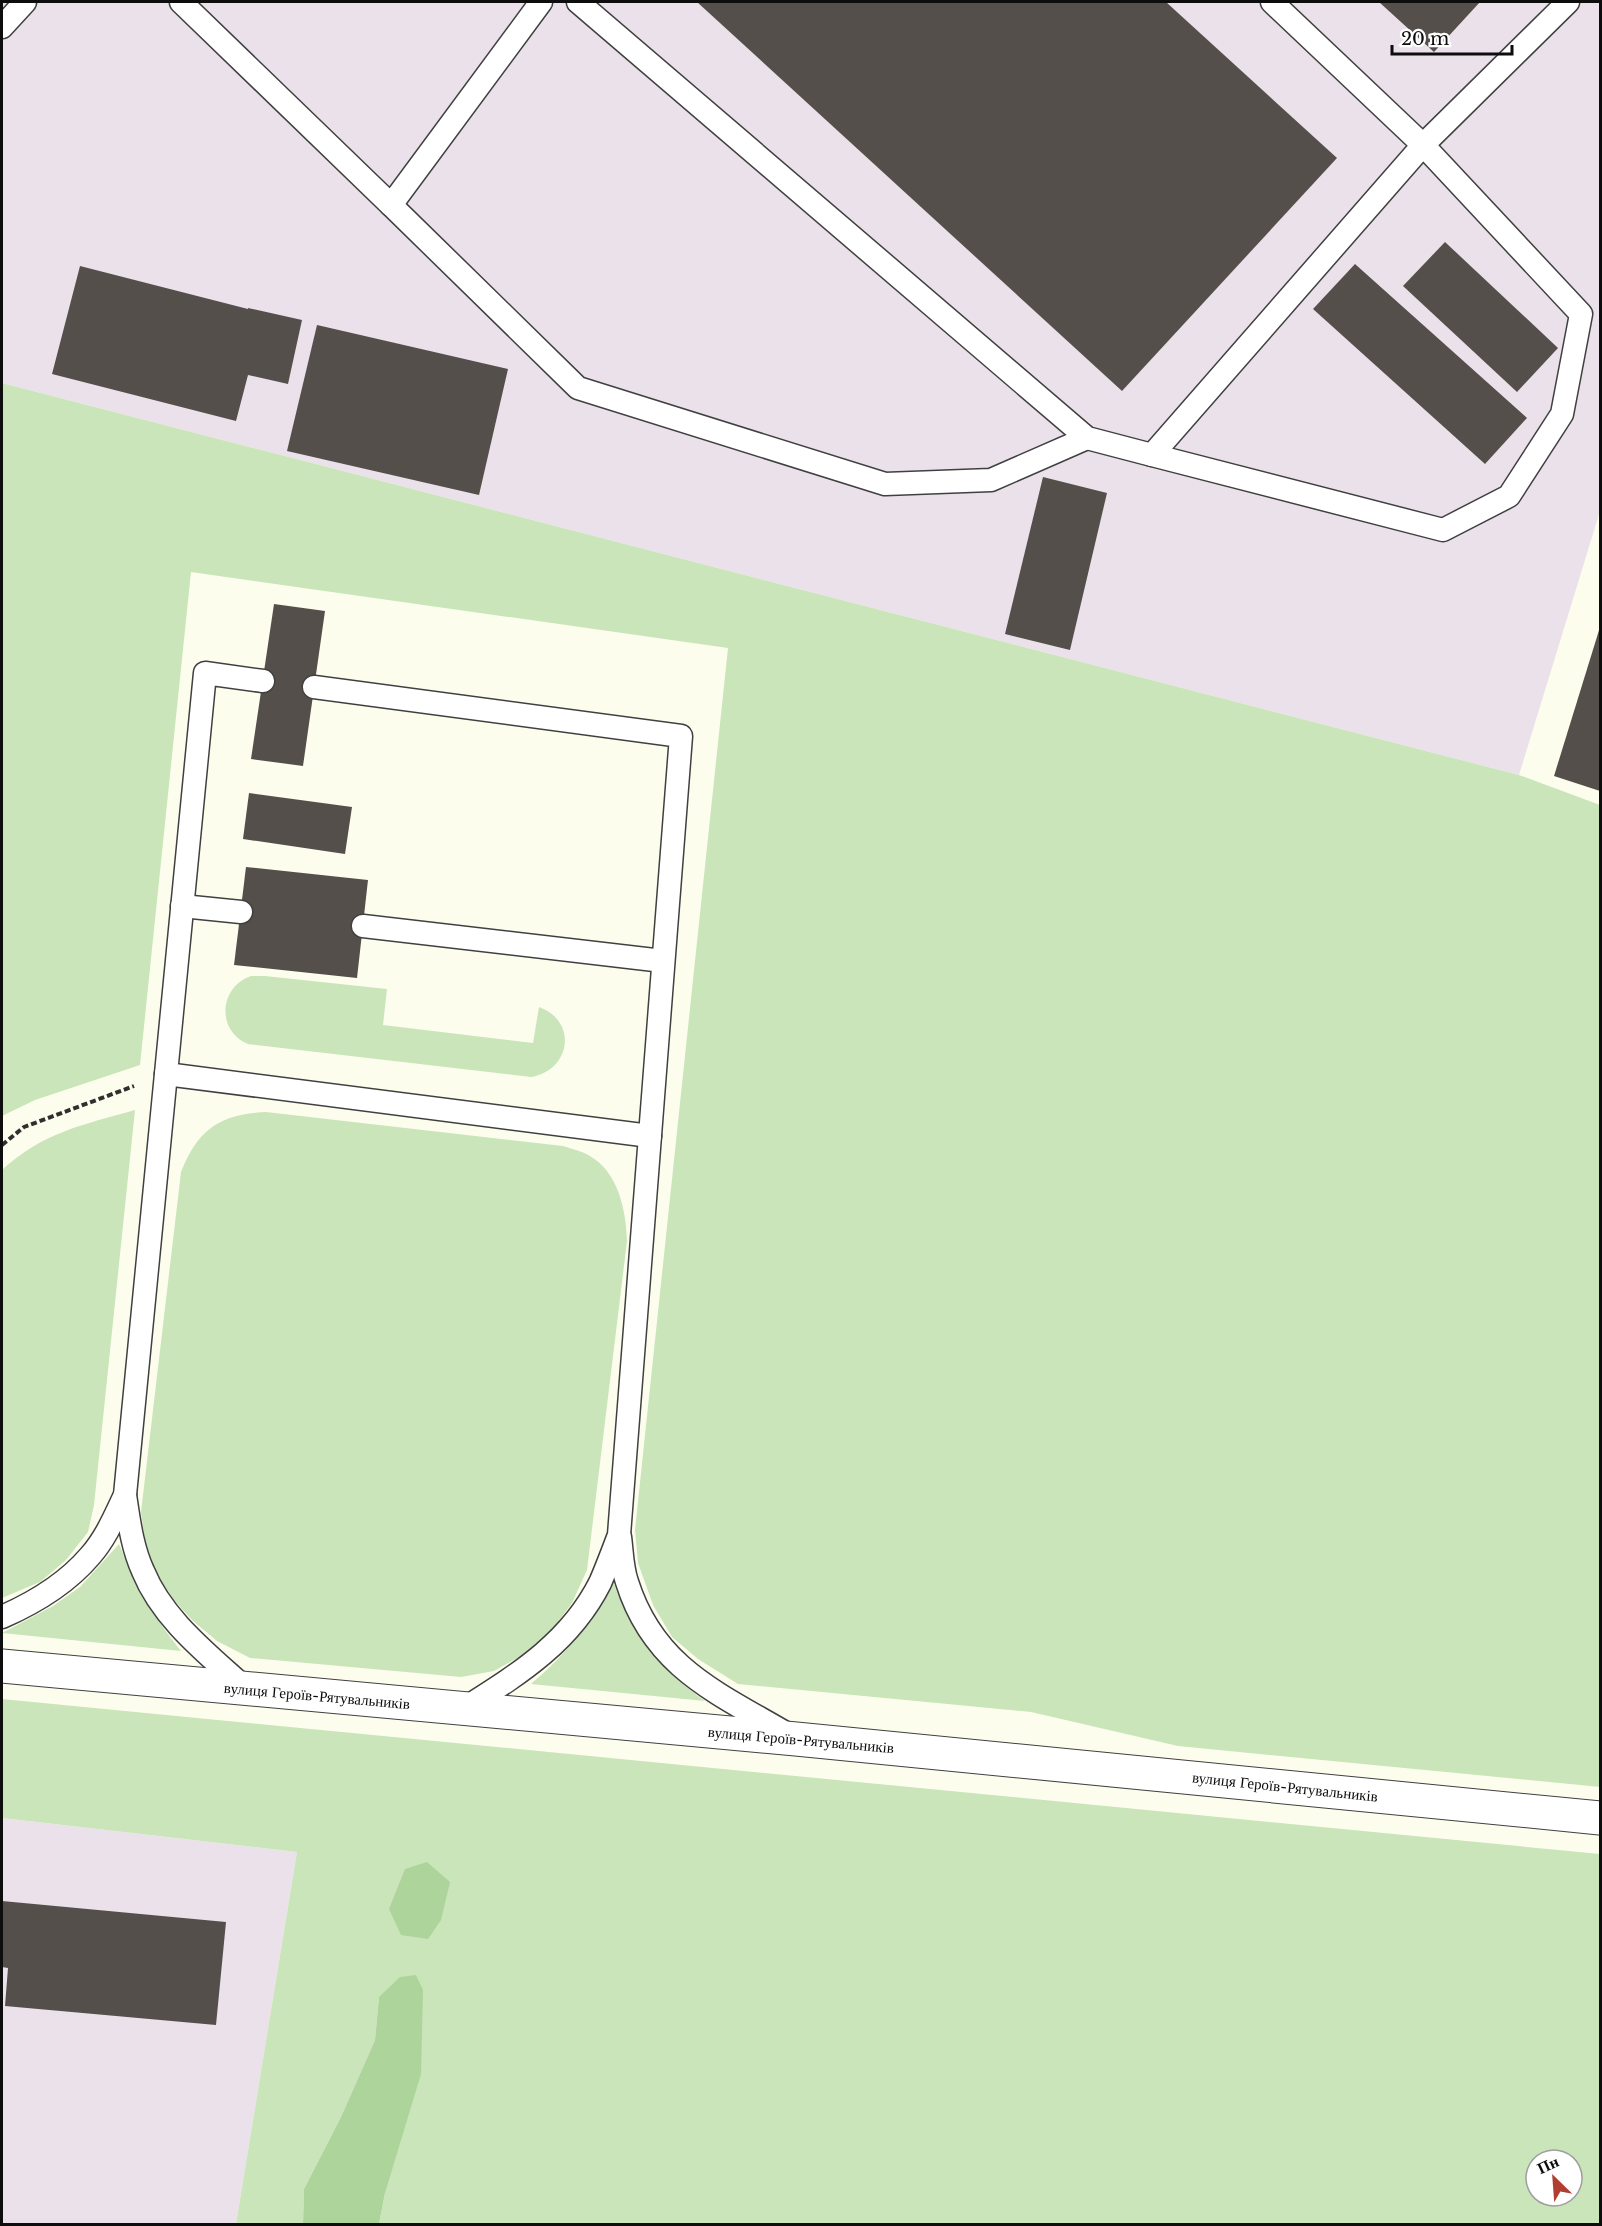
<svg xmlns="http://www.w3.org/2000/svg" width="1602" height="2226" viewBox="0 0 1602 2226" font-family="'Libre Baskerville',serif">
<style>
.industrial{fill:#ebe1ea}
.green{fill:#cae5ba;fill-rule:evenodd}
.forest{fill:#acd49b}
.building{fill:#544f4a}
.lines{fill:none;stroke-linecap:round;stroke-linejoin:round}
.service-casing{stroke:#404040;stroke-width:25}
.tertiary-casing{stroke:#404040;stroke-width:35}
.path{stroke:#2f2f2f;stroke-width:4;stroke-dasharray:6 3;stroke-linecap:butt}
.service{stroke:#fff;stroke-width:22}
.tertiary{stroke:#fff;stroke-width:33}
.labels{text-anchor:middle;stroke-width:6;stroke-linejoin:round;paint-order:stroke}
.street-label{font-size:15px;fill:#0d0d0d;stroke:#fff}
</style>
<rect width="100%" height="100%" fill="#fdfdee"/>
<!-- industrial -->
<g class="industrial">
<polygon points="2,2 1600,2 1600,511 1519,775 2,383"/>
<polygon points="2,1818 297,1852 236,2224 2,2224"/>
</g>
<!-- green -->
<g class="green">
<polygon points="2,383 1519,775 1600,805 1600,1787 1178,1746 1031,1712 738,1684 698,1659 672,1637 653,1605 638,1563 635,1530 728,648 191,572 140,1065 35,1100 2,1116"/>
<path d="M251,976H265L387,989L383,1025L533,1043L539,1007C578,1021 571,1070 531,1077L248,1044C216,1031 219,987 251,976Z"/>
<path d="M135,1110L94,1505L88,1532L66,1560L40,1582L2,1598V1170C43,1132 83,1125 135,1110Z"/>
<path d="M266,1112L563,1146C572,1149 582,1151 590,1156C619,1173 626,1211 627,1241L587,1570L572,1603L551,1631L526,1653L494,1671L461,1677L250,1658L217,1641L192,1620L173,1599L155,1571L145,1541L141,1512L181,1172C198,1129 220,1114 266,1112Z"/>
<path d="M119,1544C135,1584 154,1618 181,1651L2,1633L53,1606L80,1587Z"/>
<path d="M613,1582C634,1636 657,1667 705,1701L531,1684C566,1654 592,1623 613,1582Z"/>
<path d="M2,1699L1600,1854V2224H379L385,2193L379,1997L375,2040L341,2117L304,2189L303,2224H236L297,1852L2,1818ZM1536,2160H1572V2196H1536Z"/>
</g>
<!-- forest -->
<g class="forest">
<polygon points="427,1862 450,1882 441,1920 428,1939 401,1935 389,1909 405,1869"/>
<polygon points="416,1975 423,1990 421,2074 385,2193 379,2224 303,2224 304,2189 341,2117 375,2040 379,1997 400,1977"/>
</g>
<!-- building -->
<g class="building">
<polygon points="697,2 1166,2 1337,158 1122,391"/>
<polygon points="1379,2 1480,2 1434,52"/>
<polygon points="1445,242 1558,348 1517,392 1403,286"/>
<polygon points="1355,264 1527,418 1485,464 1313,309"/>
<polygon points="80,266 248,309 248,308 302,320 288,384 248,375 236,421 52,374"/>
<polygon points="317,325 508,369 479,495 287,451"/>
<polygon points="1043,477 1107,493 1070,650 1005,634"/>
<polygon points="274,604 325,611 303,766 251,759"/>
<polygon points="1600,627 1600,791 1554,776"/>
<polygon points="249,793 352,807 345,854 243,839"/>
<polygon points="246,867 368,880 357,978 234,965"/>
<polygon points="2,1901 226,1922 216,2025 5,2006 8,1968 2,1967"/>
</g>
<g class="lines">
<!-- service casing -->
<g class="service-casing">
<g id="service">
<polyline points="181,2 391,205 541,2"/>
<polyline points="578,2 1087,438 1152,455"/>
<polyline points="1272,2 1423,145 1581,314 1562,414 1509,496 1443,530 1152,455 1423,145 1568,2"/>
<polyline points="2,27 25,2"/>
<polyline points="391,205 578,388 885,484 991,480 1087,438"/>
<path d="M314,687L681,736L619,1535C613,1551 607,1567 600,1583C569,1644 517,1675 462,1710"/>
<polyline points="182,906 241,912"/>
<polyline points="363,926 663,961"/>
<polyline points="166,1074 650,1136"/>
<path d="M125,1495C129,1521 132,1547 143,1571C163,1620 208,1654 246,1689"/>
<path d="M620,1537C622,1552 622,1568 627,1582C654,1668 718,1693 789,1735"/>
<path d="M2,1617C34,1603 67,1583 90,1556C106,1538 115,1516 125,1495L205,673L263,681"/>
</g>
</g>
<!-- tertiary casing -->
<g class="tertiary-casing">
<polyline id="tertiary" points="2,1666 796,1739 1600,1818"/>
</g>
<!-- path -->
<polyline class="path" points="2,1145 24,1127 134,1086"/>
<!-- service -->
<use href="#service" class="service"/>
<!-- tertiary -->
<use href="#tertiary" class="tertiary"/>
</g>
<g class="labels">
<!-- street labels -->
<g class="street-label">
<text transform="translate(317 1696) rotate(5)" y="5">вулиця Героїв-Рятувальників</text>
<text transform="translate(801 1740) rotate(5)" y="5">вулиця Героїв-Рятувальників</text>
<text transform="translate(1285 1787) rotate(6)" y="5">вулиця Героїв-Рятувальників</text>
</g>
</g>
<!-- border -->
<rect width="1602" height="2226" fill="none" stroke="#0d0d0d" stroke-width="6"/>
<!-- north arrow -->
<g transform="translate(1554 2178) rotate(335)"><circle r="28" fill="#ffffff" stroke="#9e9e9e" stroke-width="1.5"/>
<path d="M0-4.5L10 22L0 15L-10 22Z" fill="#b03e31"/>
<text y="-9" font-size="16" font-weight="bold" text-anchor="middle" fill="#0d0d0d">Пн</text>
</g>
<!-- scale -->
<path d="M1392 45v9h120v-9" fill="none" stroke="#0d0d0d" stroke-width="3"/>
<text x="1401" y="45" font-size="18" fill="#0d0d0d" stroke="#ffffff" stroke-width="4.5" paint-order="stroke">20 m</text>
</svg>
